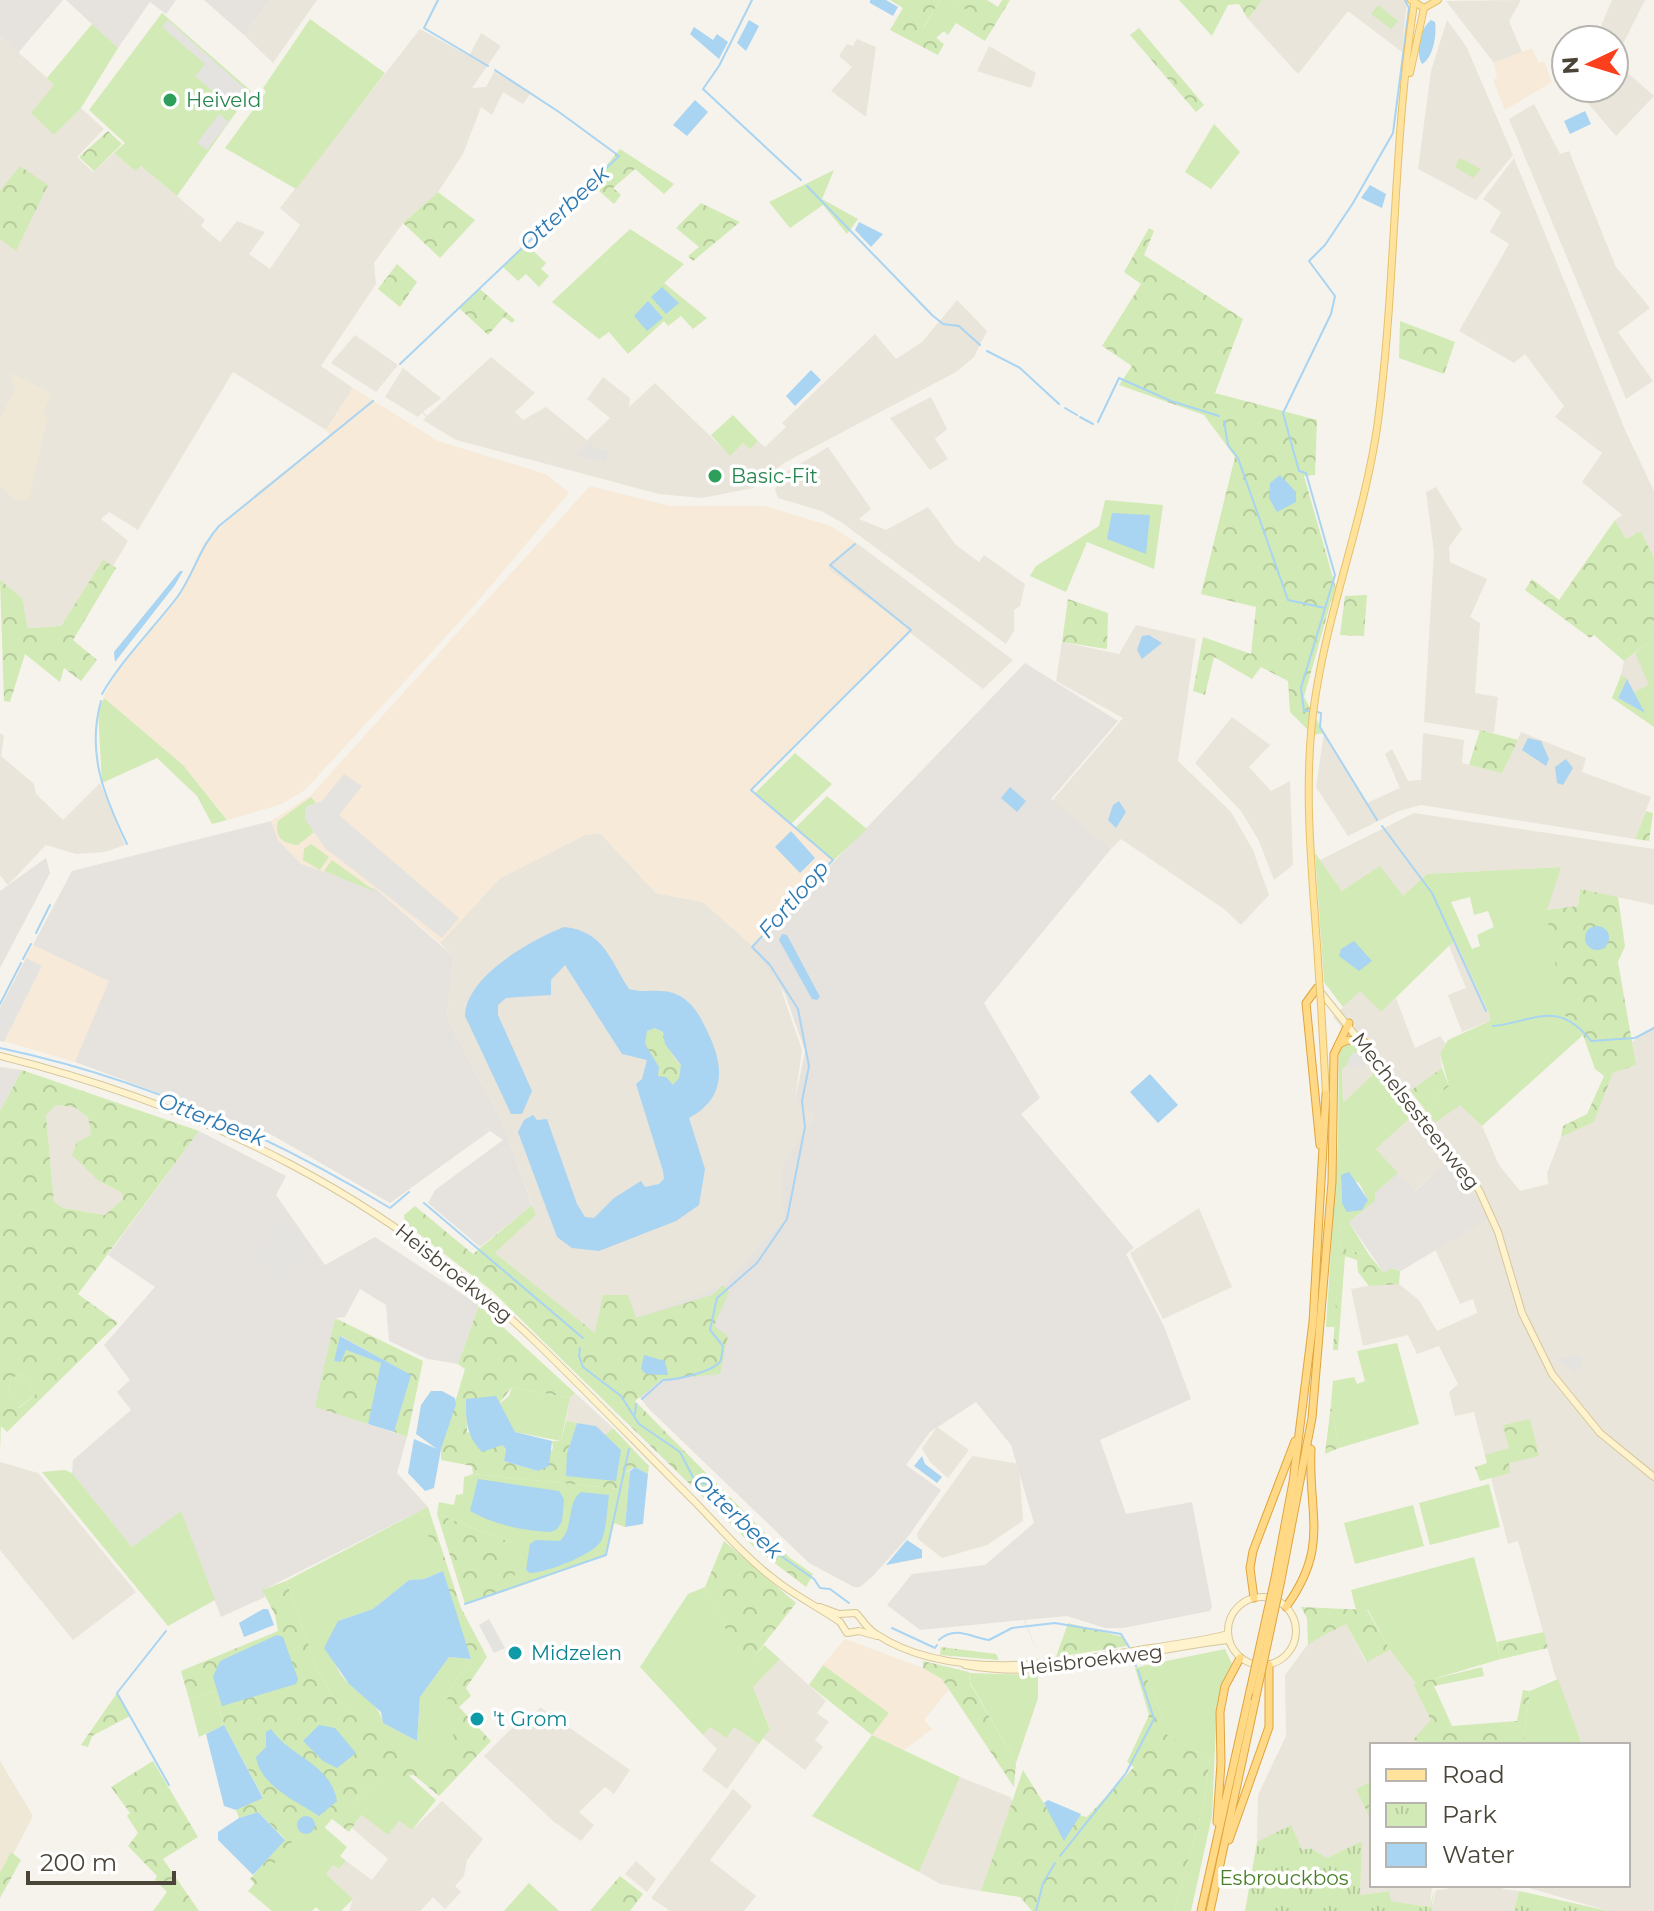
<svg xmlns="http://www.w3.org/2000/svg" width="1654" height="1911" viewBox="0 0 1654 1911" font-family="Montserrat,sans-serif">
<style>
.residential{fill:#eae5da}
.commercial{fill:#f7ead8}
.industrial{fill:#e6e2dd}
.education{fill:#efe8d6}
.grass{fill:#d2eab5;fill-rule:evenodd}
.forest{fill:url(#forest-crowns);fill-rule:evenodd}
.park{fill:url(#park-tufts)}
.parking{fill:#e5e3e0}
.water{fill:#a9d4f2;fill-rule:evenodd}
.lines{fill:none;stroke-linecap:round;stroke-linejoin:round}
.stream{stroke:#a9d4f2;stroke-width:2}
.secondary-casing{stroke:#d6c79b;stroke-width:8}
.primary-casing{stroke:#e6c16a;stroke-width:8}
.trunk-casing{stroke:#e0a43c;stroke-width:9}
.secondary{stroke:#fff3cd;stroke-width:6}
.primary{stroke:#ffe39c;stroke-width:6}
.trunk{stroke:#ffd985;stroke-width:7}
.primary-bridge-casing{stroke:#e6c16a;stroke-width:8;stroke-linecap:butt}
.trunk-bridge-casing{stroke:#e0a43c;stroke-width:9;stroke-linecap:butt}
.primary-bridge{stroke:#ffe39c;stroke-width:6}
.trunk-bridge{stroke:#ffd985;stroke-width:7}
.leisure-dot{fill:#2e9e5b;stroke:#fff;stroke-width:3}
.culture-dot{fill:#0f9aa8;stroke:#fff;stroke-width:3}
.labels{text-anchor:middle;stroke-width:7;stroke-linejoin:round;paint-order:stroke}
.leisure-label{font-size:20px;fill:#27864d;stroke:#fff;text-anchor:start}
.street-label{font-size:20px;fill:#4b4439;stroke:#fff}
.culture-label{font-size:20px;fill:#0d838f;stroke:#fff;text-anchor:start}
.park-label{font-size:20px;fill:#4a7f2a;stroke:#fff}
.water-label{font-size:22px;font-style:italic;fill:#2e7ab2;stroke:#fff}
</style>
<defs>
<pattern id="forest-crowns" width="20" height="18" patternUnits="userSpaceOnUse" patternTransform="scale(2)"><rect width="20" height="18" fill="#d2eab5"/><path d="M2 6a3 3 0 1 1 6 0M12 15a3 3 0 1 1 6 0" fill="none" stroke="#b6ca9c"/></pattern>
<pattern id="park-tufts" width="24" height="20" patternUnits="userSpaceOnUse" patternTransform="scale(2)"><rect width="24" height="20" fill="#d2eab5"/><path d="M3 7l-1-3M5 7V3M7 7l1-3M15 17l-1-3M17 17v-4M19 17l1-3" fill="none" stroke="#b6ca9c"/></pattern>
</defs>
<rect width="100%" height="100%" fill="#f6f3ec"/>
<!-- residential -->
<g class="residential">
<polygon points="270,0 317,0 273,63 244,35"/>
<polygon points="1262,0 1407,0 1402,52 1348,11 1298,74 1248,19"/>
<polygon points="1521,0 1509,21 1522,52 1494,63 1446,1"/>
<polygon points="1612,0 1645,0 1621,48 1614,46 1614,40 1595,40"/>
<polygon points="1447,20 1466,46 1513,155 1476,200 1418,169 1431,71"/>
<polygon points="420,29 469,56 481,33 501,46 472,88 486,87 495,70 530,94 523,104 503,92 492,115 481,107 463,154 438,192 403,223 374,263 376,284 321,366 353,388 326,430 233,372 138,530 109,512 101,519 128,541 113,566 103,561 61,626 28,628 22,598 0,580 0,36 55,85 55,134 81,108 104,129 77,157 93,172 114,153 135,171 141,166 177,196 205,220 201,226 220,242 237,221 265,232 249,254 270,269 300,225 280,208"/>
<polygon points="857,39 876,47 866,117 831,91 852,67 839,56 847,44 853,46"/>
<polygon points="989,46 1036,73 1031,88 977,71"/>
<polygon points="1614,61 1654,96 1616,136 1575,88 1614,88"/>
<polygon points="1534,104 1560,154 1569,151 1616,267 1650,308 1618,332 1653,381 1626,399 1509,119"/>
<polygon points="1514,158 1626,432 1654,491 1654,558 1641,531 1626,539 1615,520 1622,515 1582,482 1602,453 1555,417 1564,406 1525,354 1514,363 1459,331 1509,244 1490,232 1501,212 1483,199"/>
<polygon points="957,300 987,331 974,357 956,372 784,463 753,488 702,498 659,494 456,440 423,420 426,417 422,413 418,417 385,397 403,368 441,398 423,412 427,416 491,357 535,393 515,412 523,420 546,407 587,440 610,418 587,399 603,377 630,398 629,407 655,383 730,455 743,443 749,448 758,441 765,447 786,427 782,423 875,334 896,359 922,342"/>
<polygon points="355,335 398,365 376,392 331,363"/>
<polygon points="931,397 947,429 935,439 948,459 930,470 890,418"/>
<polygon points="828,447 871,509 859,519 886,530 928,507 956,545 979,562 984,555 1025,584 1020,606 1014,610 1014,631 1006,644 841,522 821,511 778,498 775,489 785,473"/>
<polygon points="1436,487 1462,529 1449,547 1450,562 1487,579 1470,617 1480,623 1475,693 1498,697 1494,733 1424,722 1434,552 1426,492"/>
<polygon points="855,542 1013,660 983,689 827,568"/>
<polygon points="1136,625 1196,639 1178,761 1231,812 1253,850 1269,895 1241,925 1224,909 1121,839 1111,849 1051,802 1123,718 1056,681 1062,642 1119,654"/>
<polygon points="1635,653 1650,685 1634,692 1621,675 1624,661"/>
<polygon points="1232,717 1270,745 1249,767 1271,791 1290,781 1293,865 1274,880 1259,841 1241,811 1195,763"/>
<polygon points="1521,732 1586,758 1582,772 1651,797 1635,839 1421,805 1399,811 1348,836 1316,787 1324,733 1367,803 1400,788 1385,754 1392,749 1408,781 1421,780 1423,733 1464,740 1462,763 1502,773"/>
<polygon points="0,733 4,736 1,756 34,784 36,794 63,820 100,783 125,845 105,852 76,854 46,845 8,885 0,875"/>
<polygon points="1414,813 1654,849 1654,905 1580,889 1578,906 1546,910 1560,867 1427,874 1403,896 1342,891 1320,860"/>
<polygon points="600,833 656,893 703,902 755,948 781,989 802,1050 795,1101 815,1116 782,1168 783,1220 723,1285 712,1295 596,1334 495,1253 536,1215 503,1124 447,1018 453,956 440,943 500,878 585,835"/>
<polygon points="1455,939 1490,1015 1490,1021 1462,1032 1448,995 1466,988 1449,946"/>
<polygon points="1360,990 1381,1012 1396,998 1415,1048 1440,1036 1446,1044 1440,1055 1442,1068 1403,1097 1343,1104 1342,1069 1362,1053 1333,1017"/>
<polygon points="1654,1026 1654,1911 1608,1911 1519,1885 1628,1885 1628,1745 1582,1745 1554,1672 1518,1541 1508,1544 1474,1412 1455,1416 1449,1392 1458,1384 1439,1346 1417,1354 1408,1335 1363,1346 1351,1289 1390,1282 1399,1284 1419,1300 1437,1331 1477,1313 1473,1299 1460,1304 1435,1249 1489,1218 1452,1159 1414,1191 1376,1149 1423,1107 1435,1123 1460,1104 1482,1126 1499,1165 1520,1191 1548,1184 1547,1173 1561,1137 1594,1122 1613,1073 1635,1065 1632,1042"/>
<polygon points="56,1105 74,1107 88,1117 99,1181 122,1193 123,1199 105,1215 63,1208 54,1202 46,1115"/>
<polygon points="1199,1208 1232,1287 1163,1319 1130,1253"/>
<polygon points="575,1393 613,1428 605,1435 596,1426 566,1421 570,1398"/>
<polygon points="937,1427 969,1450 948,1478 930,1462 922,1448"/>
<polygon points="972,1456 1019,1464 1023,1521 987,1545 942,1558 918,1539 917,1533"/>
<polygon points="0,1462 38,1473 136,1592 73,1640 0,1550"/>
<polygon points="1346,1624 1366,1662 1390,1650 1461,1745 1372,1745 1372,1885 1432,1885 1430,1907 1390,1901 1388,1891 1360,1895 1361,1842 1327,1858 1310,1848 1302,1850 1257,1842 1258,1795 1286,1736 1285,1675 1308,1644"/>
<polygon points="780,1659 826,1701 817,1713 829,1722 815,1740 823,1747 805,1770 763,1738 770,1728 753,1687"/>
<polygon points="540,1707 630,1770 614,1794 605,1787 579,1812 594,1825 581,1841 553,1821 484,1756 520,1720 534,1716"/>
<polygon points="710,1727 734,1727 759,1744 727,1789 702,1770 717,1749 703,1735"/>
<polygon points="960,1777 1010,1797 1013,1802 981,1891 940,1884 919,1872"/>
<polygon points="733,1789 752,1806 710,1860 756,1896 744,1911 670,1911 651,1898"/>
<polygon points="442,1801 483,1839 467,1860 464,1876 455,1886 461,1892 445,1909 433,1897 420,1911 349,1911 353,1899 326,1874 333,1865 339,1869 346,1861 372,1880 388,1859 352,1828 362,1814 388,1835 399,1821 412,1830"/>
<polygon points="636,1861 656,1879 647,1892 625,1874"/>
<polygon points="1448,1885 1503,1885 1503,1889 1519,1891 1514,1911 1431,1911 1436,1890 1447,1889"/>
</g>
<!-- commercial -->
<g class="commercial">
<polygon points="1532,48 1539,63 1544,61 1552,82 1505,110 1493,80 1497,78 1494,63"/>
<polygon points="353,388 438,441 546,474 569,493 473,607 305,790 282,804 228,820 183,765 103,697 118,671 180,594 204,543 259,491 331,436 326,430"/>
<polygon points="590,486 671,506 765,506 831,526 855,542 827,568 912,631 752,789 833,861 755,948 703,902 656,893 600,833 585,835 500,878 440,943 376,889 301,864 278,840 271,821 311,795"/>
<polygon points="33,945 110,981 75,1062 0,1040 0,1008"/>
<polygon points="845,1639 923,1668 942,1679 949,1689 924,1720 932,1729 904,1750 872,1735 889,1713 823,1665"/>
</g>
<!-- industrial -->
<g class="industrial">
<polygon points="0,0 63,0 18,53 0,36"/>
<polygon points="66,0 176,0 166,14 150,2 118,48"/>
<polygon points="204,0 270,0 244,35"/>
<polygon points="1025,663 1118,721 1051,799 1111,849 984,1003 1040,1098 1021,1114 1134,1248 1126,1254 1164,1326 1191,1399 1100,1440 1126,1514 1192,1502 1212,1607 1210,1611 1123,1628 1105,1628 1067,1616 1025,1620 1040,1659 1024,1620 920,1630 887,1605 912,1574 985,1565 1034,1523 1011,1445 976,1402 930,1432 906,1465 941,1490 907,1538 873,1576 860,1587 854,1587 809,1563 648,1408 639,1396 603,1295 628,1295 636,1318 723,1285 783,1220 781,1168 815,1116 795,1101 805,1051 785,994 752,947"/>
<polygon points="271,821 278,840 301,864 376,889 453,956 447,1018 503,1124 532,1205 480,1247 428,1203 435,1190 503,1140 490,1131 390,1203 272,1135 75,1062 109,981 33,945 72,871"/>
<polygon points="46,858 50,873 0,968 0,891"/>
<polygon points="0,1067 22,1070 0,1111"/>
<polygon points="199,1131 286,1176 276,1195 325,1265 375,1237 479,1305 458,1364 428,1359 389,1341 386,1305 360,1289 345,1317 335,1318 316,1407 407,1437 397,1473 428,1507 263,1590 265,1597 221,1617 181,1512 132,1547 72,1473 73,1460 131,1410 117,1392 130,1380 104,1345 155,1287 108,1255"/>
<polygon points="1452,1158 1489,1218 1401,1271 1391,1268 1384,1273 1349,1222 1375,1201 1375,1193 1398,1173 1415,1191"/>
</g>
<!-- education -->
<g class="education">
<polygon points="12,373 51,393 43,413 47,419 29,498 25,501 13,499 0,485 0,418 16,387 11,380"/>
<polygon points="0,1761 33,1816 0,1879"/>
</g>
<!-- grass -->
<g class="grass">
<polygon points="940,0 951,0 972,13 964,28 956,23 948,35 944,31 936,38 923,29"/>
<polygon points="1378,5 1398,21 1391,29 1371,14"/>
<polygon points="162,13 251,91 177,196 141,166 135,171 114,153 125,143 89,110"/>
<polygon points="310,19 385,73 296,189 225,148 266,92 263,88"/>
<polygon points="92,24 118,48 81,108 54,135 31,113 54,85 47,78"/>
<polygon points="1214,124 1240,152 1211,189 1185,172"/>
<polygon points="1460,158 1481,169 1473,178 1455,167"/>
<polygon points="834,170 822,199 858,219 847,234 823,205 790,228 769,202"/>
<polygon points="630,229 684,264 664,283 707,318 693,329 681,316 668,326 664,321 628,354 609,332 599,339 552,302"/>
<polygon points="526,244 546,263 541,269 549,276 539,287 526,274 518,281 503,267"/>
<polygon points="733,415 758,441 750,449 743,443 730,456 711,435"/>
<polygon points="1105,500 1163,505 1154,569 1087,542 1066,592 1030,576 1036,566 1099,526"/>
<polygon points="1654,638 1654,727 1612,698 1621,675 1627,679 1618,698 1644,712 1634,692 1649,685 1635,653"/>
<polygon points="104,698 183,765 227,820 212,824 197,796 157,758 102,783 98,711"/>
<polygon points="795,753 832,784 791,824 755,793"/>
<polygon points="827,796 867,829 833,861 795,828"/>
<path d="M311,797L316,803L306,807L305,819L314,832L298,845C283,844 274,837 278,821Z"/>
<polygon points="311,844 329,857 320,870 303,860 304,849"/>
<path d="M1315,853L1342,891L1380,866L1403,896L1427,874L1561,867L1547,910L1575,1023L1583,1035L1482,1126L1460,1105L1435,1123L1423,1107L1449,1086L1440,1054L1448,1040L1490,1021V1015L1455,940L1381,1012L1360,991L1343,1007L1324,982ZM1470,897L1474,915L1488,911L1494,927L1477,935L1480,946L1472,949L1451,902Z"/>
<polygon points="332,860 376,892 324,871"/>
<path d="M1354,1043L1362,1054L1342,1069L1343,1103L1379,1069L1416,1113L1376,1149L1398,1173L1375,1193V1201L1349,1222L1369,1255L1346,1250V1222H1341L1335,1327H1326L1338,1142L1339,1048ZM1341,1175L1359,1183L1368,1200L1342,1203Z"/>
<polygon points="1397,1343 1419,1424 1339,1448 1331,1404 1333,1381 1354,1377 1357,1384 1365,1381 1357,1351"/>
<polygon points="19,1373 36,1394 18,1408 10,1394 9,1382"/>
<polygon points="512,1387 570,1398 561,1441 515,1432 498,1405 509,1396"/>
<polygon points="65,1470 72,1473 132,1547 181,1511 215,1600 168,1626 42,1472"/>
<polygon points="630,1471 625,1527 614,1523 606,1555 515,1588 515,1544 437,1514 439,1502 454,1505 456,1495 463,1494 464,1477 473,1474 620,1489 623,1473"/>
<polygon points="1489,1484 1500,1527 1430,1545 1419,1503"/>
<polygon points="1413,1505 1424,1546 1355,1564 1344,1523"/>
<path d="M420,1511L443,1571L424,1579L409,1580L373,1609L338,1621C338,1633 333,1653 336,1665C345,1691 379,1698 383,1723L417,1741L420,1697L449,1657L471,1659C443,1699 442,1694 456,1741L435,1780L331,1694L318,1671L286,1581Z"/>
<polygon points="1474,1557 1501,1659 1416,1684 1390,1650 1368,1610 1356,1610 1351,1590"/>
<polygon points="705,1587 745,1667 764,1645 780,1659 753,1687 770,1729 759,1744 734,1727 726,1738 710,1727 703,1735 640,1667 688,1594"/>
<polygon points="1225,1649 1232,1664 1217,1702 1212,1816 1191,1911 1174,1911 1204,1803 1210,1759 1163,1733 1163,1718 1142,1666"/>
<polygon points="969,1673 1038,1675 1038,1698 1016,1763 970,1682"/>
<polygon points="1558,1679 1582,1745 1523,1745 1530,1691"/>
<polygon points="214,1691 224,1725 199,1737 189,1699"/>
<polygon points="872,1735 960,1777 919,1872 812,1816"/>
<polygon points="408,1775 436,1800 412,1830 399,1821 388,1835 349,1805 379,1779"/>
<polygon points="324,1827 347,1847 340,1856 346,1861 339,1869 333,1865 326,1874 353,1899 341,1911 320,1911 316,1907 312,1911 272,1911 248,1891 298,1834 311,1842"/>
<polygon points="529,1883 559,1911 504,1911"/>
</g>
<!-- forest -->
<g class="forest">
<polygon points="890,0 940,0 923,28 944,44 938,55 890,30 903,8"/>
<polygon points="951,0 987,0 998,7 1002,0 1010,0 985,41 964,28 971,13"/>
<polygon points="1179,0 1262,0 1248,19 1239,4 1228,5 1212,36"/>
<polygon points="1139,28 1204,105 1196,112 1130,35"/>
<polygon points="108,131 122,144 94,171 79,157"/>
<polygon points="620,149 674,184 664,194 635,169 613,188 621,195 614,204 591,184"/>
<polygon points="20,166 48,185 16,251 0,239 0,191"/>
<polygon points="438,192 475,220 440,258 403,223"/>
<polygon points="701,203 740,222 693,261 688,256 699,247 676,228"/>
<polygon points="1149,228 1154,231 1144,255 1243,319 1215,393 1317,420 1315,475 1304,476 1339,599 1331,601 1304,697 1324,733 1313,735 1290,712 1288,681 1261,667 1252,679 1214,657 1205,695 1193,691 1203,637 1251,654 1256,607 1201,594 1235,457 1204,415 1119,385 1132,366 1102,346 1141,284 1124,272"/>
<polygon points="397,264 417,282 400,307 378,289"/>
<polygon points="480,289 515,320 512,323 504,317 488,335 459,308"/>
<polygon points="1400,321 1455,342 1444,374 1399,358"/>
<polygon points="1615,520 1626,539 1641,531 1654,558 1654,638 1624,661 1594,635 1590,638 1525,590 1532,579 1559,600"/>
<polygon points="103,560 116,568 73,640 97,660 81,681 64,668 60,682 25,654 10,702 4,701 0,580 22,598 28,628 61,626"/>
<polygon points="1367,595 1364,636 1340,635 1345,596"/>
<polygon points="1068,599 1108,613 1107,649 1062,642"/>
<polygon points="1480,730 1518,740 1502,773 1469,765"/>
<polygon points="1646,811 1653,813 1649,841 1635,839"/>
<polygon points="1580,889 1618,897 1625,946 1618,962 1636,1065 1613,1073 1594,1122 1561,1137 1563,1126 1587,1114 1604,1076 1595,1069 1583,1035 1564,1014 1546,910 1578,906"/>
<path d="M655,1028C671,1035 667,1056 681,1065L679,1078L673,1085L658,1076L659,1067L644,1044L647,1031Z"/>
<polygon points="1442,1068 1449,1086 1423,1107 1410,1091"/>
<path d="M22,1070L199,1131L78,1294L118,1323L7,1432L1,1426L0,1450V1111ZM56,1105L74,1107L88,1117L91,1135L77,1142L72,1155L99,1181L122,1193L123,1199L105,1215L63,1208L54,1202L46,1115ZM19,1373L36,1394L19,1408L10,1394L9,1382Z"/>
<polygon points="532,1205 536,1215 495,1253 595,1333 603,1295 628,1295 636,1318 712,1295 723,1285 729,1292 714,1326 728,1336 720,1374 662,1379 635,1401 790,1558 813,1574 806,1587 755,1548 492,1291 405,1223 404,1215 415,1206 473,1254"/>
<polygon points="1341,1221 1346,1222 1346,1250 1369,1255 1384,1273 1391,1268 1400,1271 1399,1284 1369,1286 1358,1272 1357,1260 1345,1256 1338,1350 1333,1350"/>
<polygon points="479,1305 575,1393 570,1398 512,1387 498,1405 466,1399 467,1432 502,1445 506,1449 504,1461 538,1471 553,1448 552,1441 561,1441 566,1421 577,1423 567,1453 621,1450 605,1435 613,1428 649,1466 648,1474 635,1467 624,1473 620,1489 473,1474 472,1466 441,1460 441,1449 465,1369 458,1364"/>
<polygon points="335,1318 423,1361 407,1437 394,1432 410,1375 341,1336 334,1361 346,1350 382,1363 368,1424 315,1407"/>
<polygon points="1331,1404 1339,1448 1325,1454"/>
<polygon points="1530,1419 1539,1456 1509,1463 1510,1473 1480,1481 1475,1467 1487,1463 1485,1455 1509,1448 1503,1425"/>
<path d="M428,1507L461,1608L487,1657L466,1688L471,1696L459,1707L491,1741L439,1796L414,1775L379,1779L350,1804L362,1814L349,1832L332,1819L311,1843L298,1834L256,1886L250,1879L285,1839L258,1812L239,1818L236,1810L263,1797L224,1725L214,1691L189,1699L181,1671L278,1631L275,1615L262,1590L286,1581L318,1671L331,1694L435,1779L455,1741C442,1694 443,1699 471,1659L420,1511ZM278,1739L294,1751L256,1757Z"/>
<polygon points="437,1514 515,1544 515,1588 465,1604"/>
<polygon points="724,1541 796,1603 745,1668 705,1587"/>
<polygon points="1301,1607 1367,1610 1390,1650 1367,1662 1346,1624 1308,1644 1307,1618"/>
<polygon points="1068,1623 1123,1637 1127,1646 1056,1657"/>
<polygon points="1544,1632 1548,1648 1501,1659 1497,1642"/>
<polygon points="941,1647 996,1654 999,1660 940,1655"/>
<polygon points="923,1661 969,1672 970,1683 1016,1763 1014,1787 942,1679 923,1668"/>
<polygon points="823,1665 889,1713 872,1735 809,1685"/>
<polygon points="1142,1666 1163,1718 1164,1733 1210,1759 1204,1803 1174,1911 1032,1911 1020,1897 981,1891 1023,1770 1063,1834 1079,1815 1087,1817 1134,1767 1127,1762 1149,1715 1135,1668"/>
<polygon points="1482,1667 1484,1676 1434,1686 1452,1726 1517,1721 1523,1690 1530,1691 1523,1745 1427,1745 1413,1740 1431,1720 1413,1684"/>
<polygon points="117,1693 130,1716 92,1736 88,1747 81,1745"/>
<polygon points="153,1761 198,1837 163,1859 199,1911 153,1911 167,1892 155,1880 157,1876 128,1846 138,1833 127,1816 130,1813 111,1787"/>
<polygon points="1372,1781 1372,1822 1356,1789"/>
<polygon points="11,1852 21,1860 0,1898 0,1873"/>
<polygon points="620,1876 643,1894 630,1911 590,1911"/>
</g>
<!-- park -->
<g class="park">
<polygon points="1291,1825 1302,1850 1310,1848 1327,1858 1362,1841 1360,1895 1389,1891 1391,1901 1430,1907 1434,1890 1431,1911 1245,1911 1257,1842"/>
<polygon points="1519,1891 1608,1911 1514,1911"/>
</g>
<!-- parking -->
<g class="parking">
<polygon points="168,20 250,93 236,111 195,76 205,64 162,27"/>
<polygon points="219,114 229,122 207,150 197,143"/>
<polygon points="590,441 594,444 592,448 609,451 606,463 577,455"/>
<polygon points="344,774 362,786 339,815 459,918 442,938 325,848 305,819 306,807 322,801"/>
<polygon points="423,931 471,1120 465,1121 417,933"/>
<polygon points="26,958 42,966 4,1042 0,1041 0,1008"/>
<polygon points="1352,1053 1365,1053 1369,1057 1363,1070 1357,1065 1353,1069 1347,1063"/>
<polygon points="281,1219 302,1233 310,1246 284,1279 278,1280 252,1259"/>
<polygon points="1581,1355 1582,1365 1575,1372 1555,1359"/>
<polygon points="489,1619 505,1648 494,1653 479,1625"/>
</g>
<!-- water -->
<g class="water">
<polygon points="870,0 886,0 898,7 893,16 870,3"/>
<polygon points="749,20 759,26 746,51 737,43"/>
<path d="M1431,20L1435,22C1437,35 1433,58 1422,64C1415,53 1420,28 1431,20Z"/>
<polygon points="694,27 713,40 717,34 728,42 719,59 690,34"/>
<polygon points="695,100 708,112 687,136 673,125"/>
<polygon points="1585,111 1591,124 1570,134 1564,121"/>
<polygon points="1370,185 1386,194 1382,208 1361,198"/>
<polygon points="859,222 883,234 871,247 855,230"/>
<polygon points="662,287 679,303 666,314 651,297"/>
<polygon points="648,301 663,318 647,331 634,316"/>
<polygon points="811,370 821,380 795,406 786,396"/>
<polygon points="1280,475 1296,492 1296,502 1277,512 1269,498 1270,483"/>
<polygon points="1112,513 1150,515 1146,554 1107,539"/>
<polygon points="180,571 183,571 175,585 115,662 114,652"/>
<polygon points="1149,635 1162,643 1142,659 1137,650 1142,636"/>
<polygon points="1627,679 1645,713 1618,698"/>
<polygon points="1528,738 1541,741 1549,759 1546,766 1522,750"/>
<polygon points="1566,759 1573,768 1563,785 1557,783 1555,767"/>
<polygon points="1010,787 1026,801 1017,812 1001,798"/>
<polygon points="1119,801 1126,812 1116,828 1108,820 1113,805"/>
<polygon points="791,831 815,858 800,873 775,847"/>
<circle cx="1597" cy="938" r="12"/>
<path d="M564,927C604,931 610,960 629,989C645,994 661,987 678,995C694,1003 701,1018 708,1033C725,1067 725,1099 689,1118L705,1169L699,1205L676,1221L599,1251L572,1248L557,1237L518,1132L524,1120L533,1115L537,1120L547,1119L577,1204L585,1217L594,1218L614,1198L641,1181L645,1187L659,1184L664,1179L663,1171L636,1084L642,1079L647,1060L622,1054L565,965L551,980V995L506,998L498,1005V1015L532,1091L522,1114H511L465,1016C466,976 531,940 564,927ZM655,1028L663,1032L665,1044L681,1065L679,1078L673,1085L666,1077L658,1076L659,1067L645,1044L647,1031Z"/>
<polygon points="782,934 787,935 820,997 817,1000 812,999 779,940"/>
<polygon points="1354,941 1372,961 1359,971 1339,956 1341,949"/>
<polygon points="1150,1074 1178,1105 1158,1123 1130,1092"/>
<polygon points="1349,1172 1368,1200 1362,1210 1347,1212 1342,1203 1341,1175"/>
<polygon points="340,1336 411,1375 394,1432 368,1424 381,1363 346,1350 341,1362 334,1361"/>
<polygon points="644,1355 665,1361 668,1375 646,1374 641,1369"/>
<polygon points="431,1391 442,1391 455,1398 456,1404 441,1449 434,1488 425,1491 408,1473 414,1439 437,1449 416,1434 421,1405"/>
<path d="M496,1396L515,1432L552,1441L549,1466L538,1471L504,1461L506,1449L502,1445L482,1452C466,1435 466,1421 466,1399Z"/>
<polygon points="577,1423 596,1426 621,1450 616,1481 566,1476 567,1453"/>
<polygon points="922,1456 925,1464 942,1477 937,1483 914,1466"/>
<polygon points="635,1467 648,1474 643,1524 625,1527 630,1471"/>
<path d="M478,1479L559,1491L564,1499L562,1522L556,1530L550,1532C521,1530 495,1525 470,1511Z"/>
<path d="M581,1492L609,1495C607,1509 607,1526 602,1539C597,1554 545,1573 530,1573L526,1570L530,1544L536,1540L560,1541C575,1526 566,1503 581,1492Z"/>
<polygon points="907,1540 922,1550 922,1558 886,1565"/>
<polygon points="443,1571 471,1659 449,1657 420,1697 417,1741 383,1723 381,1712 349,1684 324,1648 338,1621 373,1609 409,1580 424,1579"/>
<polygon points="263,1609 268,1609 274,1625 244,1637 239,1623"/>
<polygon points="277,1635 283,1637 298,1679 296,1684 222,1706 213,1677 220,1661"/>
<polygon points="224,1725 263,1798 236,1810 224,1806 206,1734"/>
<polygon points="319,1725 335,1728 356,1753 337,1768 323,1761 303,1741"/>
<path d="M271,1729C289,1756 331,1764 337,1801L319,1816C298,1802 260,1786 256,1757L266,1747V1732Z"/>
<polygon points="1048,1800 1081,1814 1064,1841 1044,1803"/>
<polygon points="258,1812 285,1840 253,1875 218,1840 218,1832 239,1818"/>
<circle cx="306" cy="1825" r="9"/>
</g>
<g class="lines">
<!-- stream -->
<g class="stream">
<polyline points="438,0 424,28 488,66"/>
<polyline points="752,0 719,66 703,89 801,180"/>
<polyline points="807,186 932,315 943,324 959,326 980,345"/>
<polyline points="987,351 1020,368 1059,404"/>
<polyline points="400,364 619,156 559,112 495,70"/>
<polyline points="1065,408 1077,415"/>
<polyline points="1080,417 1093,424"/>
<polyline points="1224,421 1228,445 1238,458 1288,600 1325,608"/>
<polyline points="1098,422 1119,378 1171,401 1219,416"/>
<path d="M102,694C123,658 153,629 178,596C194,573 200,547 219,526L373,401"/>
<path d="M101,701C86,754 105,798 127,844"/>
<polyline points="1309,711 1304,711 1301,688 1335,575 1306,473 1299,471 1283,413 1331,314 1335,296 1309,261 1325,245 1353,203 1393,133 1409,8 1405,0"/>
<polyline points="1317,712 1321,713 1320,727 1377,820"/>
<polyline points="1382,826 1432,893 1486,1011"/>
<polyline points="36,933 50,905"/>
<polyline points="23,959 31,944"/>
<polyline points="0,1004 21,963"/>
<path d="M1493,1026C1534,1022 1557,998 1591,1041L1635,1038L1654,1028"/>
<path d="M0,1048C138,1077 270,1135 390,1208L409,1192"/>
<polyline points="424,1203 583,1338"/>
<polyline points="580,1348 579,1356 583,1367 621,1396 639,1424 680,1452 696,1483 710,1484 768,1547 814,1579 820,1588 830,1589 849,1603"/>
<path d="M642,1399L663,1380C675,1380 715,1372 721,1360C721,1359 723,1348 723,1346L710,1330L717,1298L757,1263L787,1219L805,1127L802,1101L809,1066L798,1009L770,965L752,947L833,860L751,790L911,630L830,565L855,544"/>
<polyline points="635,1414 636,1404"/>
<polyline points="465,1604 606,1555 629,1449"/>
<polyline points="892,1628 935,1648 937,1645"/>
<polyline points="166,1631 117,1693 169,1785"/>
<path d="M939,1640C956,1625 972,1638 989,1640L1012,1628L1055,1623L1121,1634L1129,1647"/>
<polyline points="1134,1661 1136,1666"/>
<polyline points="1060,1856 1126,1773 1154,1719 1138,1670"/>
<polyline points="1036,1911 1043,1883 1055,1863"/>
</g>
<!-- secondary casing -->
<g class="secondary-casing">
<g id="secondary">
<polyline points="1319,990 1479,1190 1498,1232 1522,1313 1552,1374 1600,1433 1654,1477"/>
<path d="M0,1056C211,1109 386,1196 542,1348C594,1399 644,1451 696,1503C721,1529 745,1557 774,1579C794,1595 818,1607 840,1622L847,1633L859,1631L877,1636"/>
<circle cx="1262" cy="1631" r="34"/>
<path d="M820,1607L839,1614L856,1613C863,1620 866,1628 876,1634C950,1683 1062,1663 1144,1649C1172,1645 1201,1641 1228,1634"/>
<path d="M965,1665C1054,1682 1141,1649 1229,1640"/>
</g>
</g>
<!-- primary casing -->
<g class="primary-casing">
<g id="primary">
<polyline points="1411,0 1424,8 1438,0"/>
<polyline points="1410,73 1424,8"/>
<path d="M1319,977C1314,885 1301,791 1315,699C1329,605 1365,516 1378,421C1396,283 1393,142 1414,4"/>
<polyline points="1321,1005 1326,1094"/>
</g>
</g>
<!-- trunk casing -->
<g class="trunk-casing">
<g id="trunk">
<polyline points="1317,988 1306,1003 1320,1145"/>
<polyline points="1339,1044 1348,1040 1364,1042"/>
<polyline points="1275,1578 1293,1482 1313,1322 1326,1094"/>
<polyline points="1281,1580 1312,1418 1332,1182 1334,1054 1349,1023"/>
<polyline points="1254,1598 1250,1568 1253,1551 1295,1441"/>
<path d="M1286,1607C1330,1546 1308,1516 1311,1449"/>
<polyline points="1217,1822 1221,1763 1220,1712 1225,1686 1240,1658"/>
<polyline points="1229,1840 1269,1727 1269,1665"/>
<polyline points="1201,1911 1250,1691"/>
<polyline points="1210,1911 1255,1701"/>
</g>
</g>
<!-- secondary -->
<use href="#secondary" class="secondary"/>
<!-- primary -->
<use href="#primary" class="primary"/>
<!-- trunk -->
<use href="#trunk" class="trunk"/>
<!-- primary-bridge casing -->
<g class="primary-bridge-casing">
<polyline id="primary-bridge" points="1319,977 1321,1005"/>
</g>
<!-- trunk-bridge casing -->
<g class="trunk-bridge-casing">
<g id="trunk-bridge">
<polyline points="1250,1691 1275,1578"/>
<polyline points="1255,1701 1281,1580"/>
</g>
</g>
<!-- primary-bridge -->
<use href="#primary-bridge" class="primary-bridge"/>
<!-- trunk-bridge -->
<use href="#trunk-bridge" class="trunk-bridge"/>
</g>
<!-- markers -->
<g class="leisure-dot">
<circle cx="170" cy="100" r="8"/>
<circle cx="715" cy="476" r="8"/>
</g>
<g class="culture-dot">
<circle cx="515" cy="1653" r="8"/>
<circle cx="477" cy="1719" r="8"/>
</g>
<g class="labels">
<!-- leisure labels -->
<g class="leisure-label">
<text x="186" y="107">Heiveld</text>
<text x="731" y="483">Basic-Fit</text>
</g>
<!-- street labels -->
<g class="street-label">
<text transform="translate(1416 1111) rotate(52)" y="7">Mechelsesteenweg</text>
<text transform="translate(454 1273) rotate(39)" y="7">Heisbroekweg</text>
<text transform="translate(1091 1660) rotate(-7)" y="7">Heisbroekweg</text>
</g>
<!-- culture labels -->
<g class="culture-label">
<text x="531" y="1660">Midzelen</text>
<text x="493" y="1726">'t Grom</text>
</g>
<!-- park labels -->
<g class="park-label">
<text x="1284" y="1885">Esbrouckbos</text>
</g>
<!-- water labels -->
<g class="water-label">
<text transform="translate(564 208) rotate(-43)" y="8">Otterbeek</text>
<text transform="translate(793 899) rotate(-49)" y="8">Fortloop</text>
<text transform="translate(212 1119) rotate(21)" y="8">Otterbeek</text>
<text transform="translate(738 1516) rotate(43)" y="8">Otterbeek</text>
</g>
</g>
<!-- legend -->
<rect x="1370" y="1743" width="260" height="144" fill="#ffffff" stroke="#b7b4b0" stroke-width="2"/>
<rect x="1386" y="1769" width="40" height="12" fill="#ffe39c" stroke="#b7b4b0" stroke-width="2"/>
<text x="1442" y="1783" font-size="24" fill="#4b4439">Road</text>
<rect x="1386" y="1803" width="40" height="24" fill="url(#park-tufts)" stroke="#b7b4b0" stroke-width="2"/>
<text x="1442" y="1823" font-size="24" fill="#4b4439">Park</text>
<rect x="1386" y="1843" width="40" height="24" fill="#a9d4f2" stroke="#b7b4b0" stroke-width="2"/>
<text x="1442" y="1863" font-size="24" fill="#4b4439">Water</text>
<!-- north arrow -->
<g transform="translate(1590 64) rotate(266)"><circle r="38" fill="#ffffff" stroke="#b7b4b0" stroke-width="2"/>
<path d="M0-6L14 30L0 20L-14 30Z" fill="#fc3f1d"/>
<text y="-12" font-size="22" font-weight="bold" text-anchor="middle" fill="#4b4439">N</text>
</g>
<!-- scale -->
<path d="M28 1871v12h146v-12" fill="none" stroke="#4b4439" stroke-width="4"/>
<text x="40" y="1871" font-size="24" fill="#4b4439" stroke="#ffffff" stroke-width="6" paint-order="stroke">200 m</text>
</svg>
